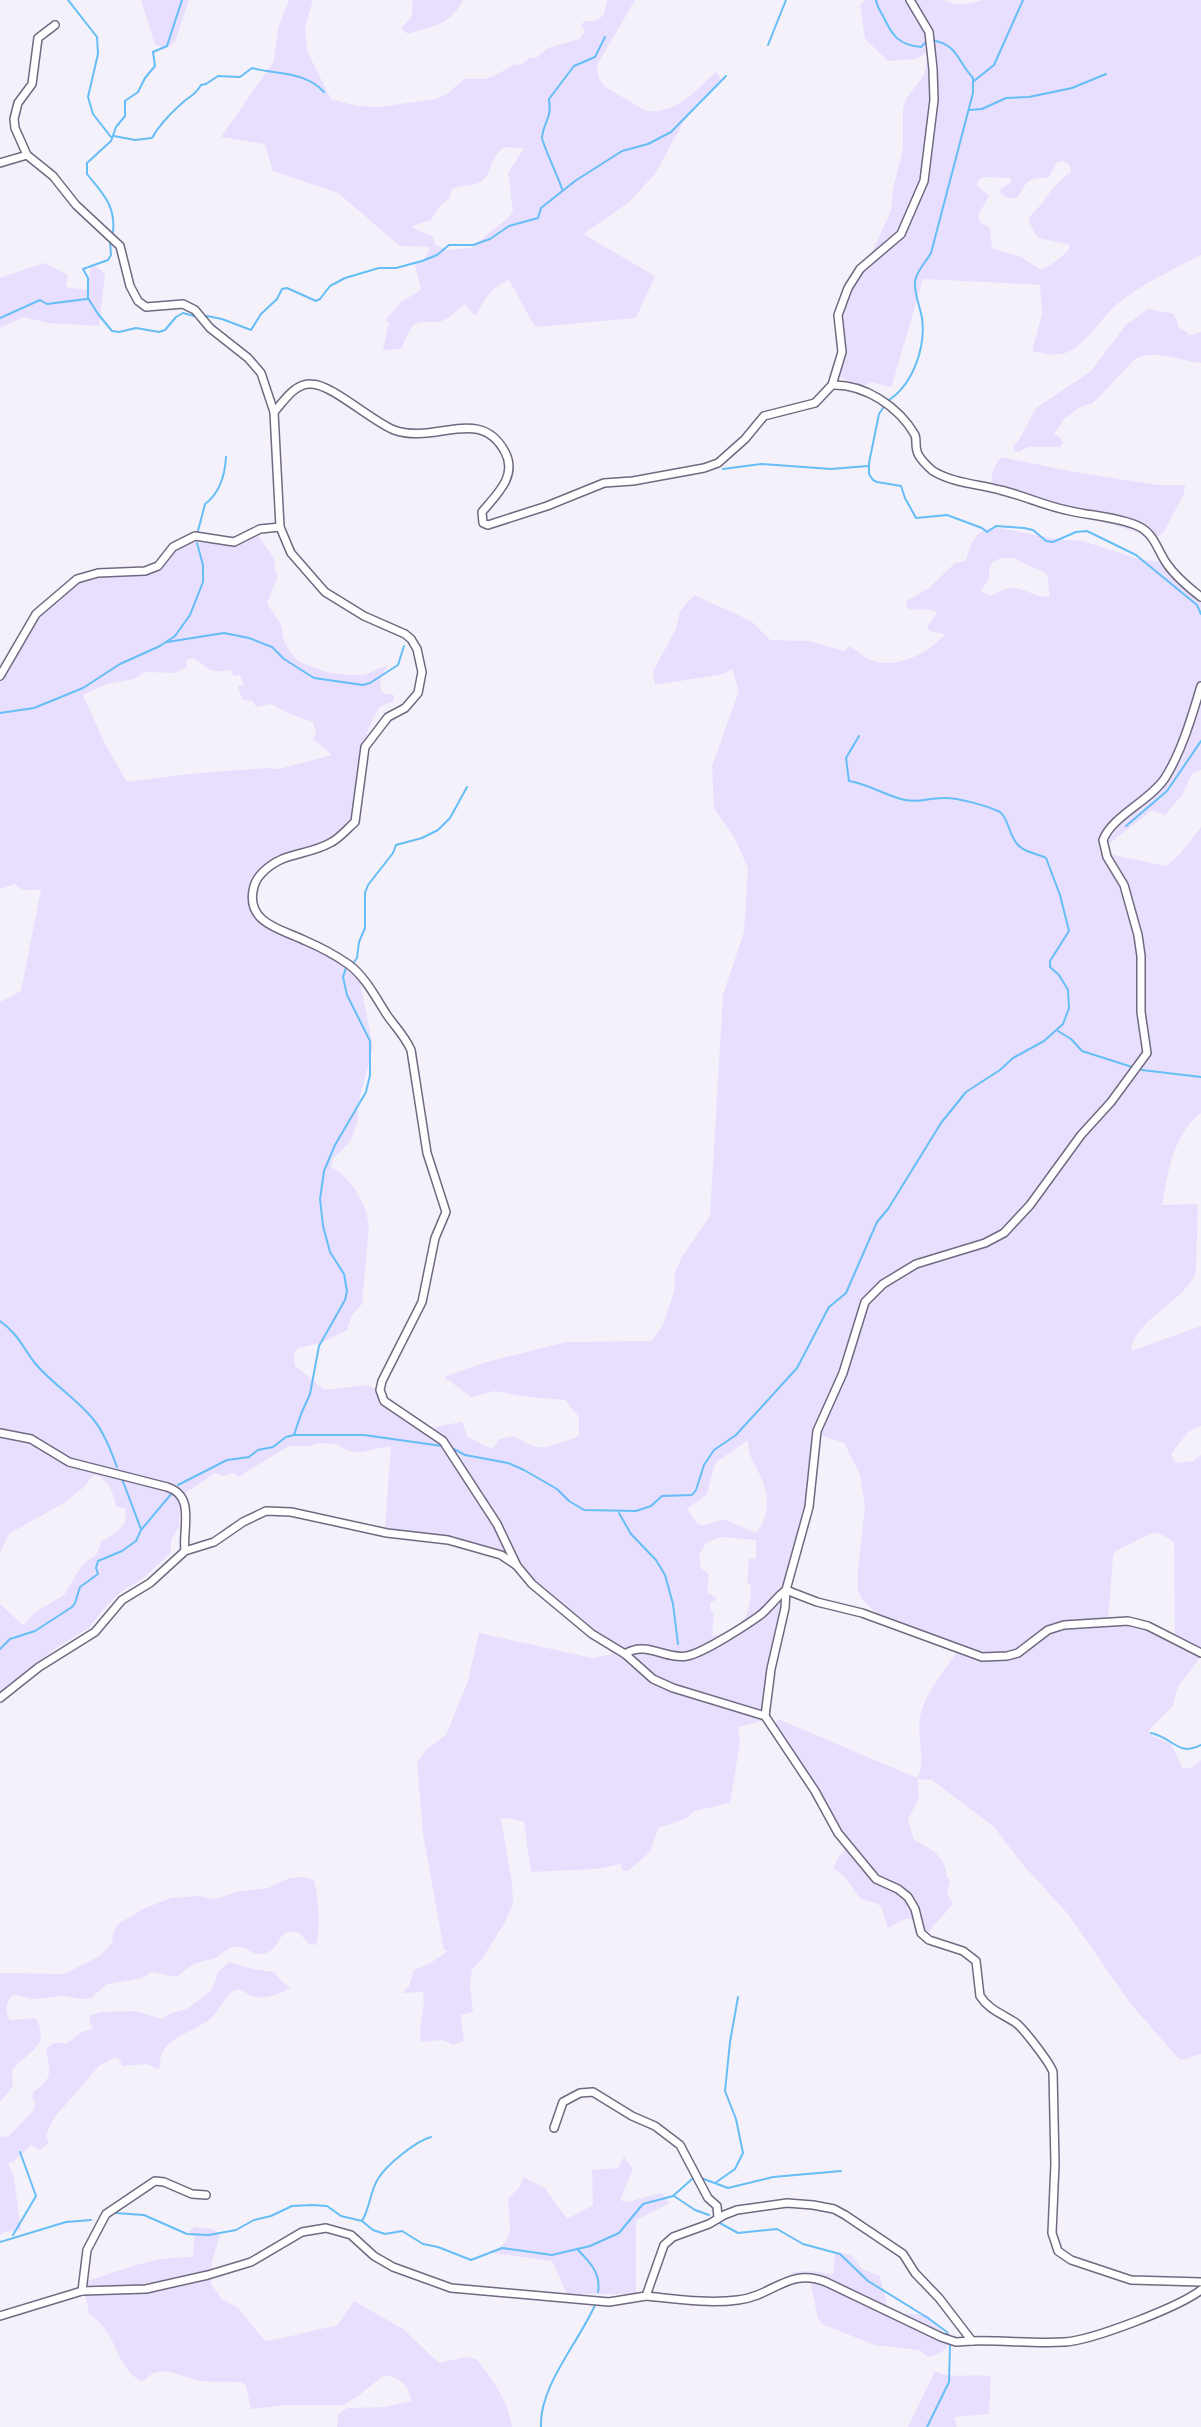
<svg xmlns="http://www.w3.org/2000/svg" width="1201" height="2427" viewBox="0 0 1201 2427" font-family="Arial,sans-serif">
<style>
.green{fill:#e8dffe;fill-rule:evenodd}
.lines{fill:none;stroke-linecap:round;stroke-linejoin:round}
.stream{stroke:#65bef5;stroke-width:2}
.minor-casing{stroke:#70697f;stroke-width:10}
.minor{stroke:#fff;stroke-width:7}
</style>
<rect width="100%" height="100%" fill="#f4f1fb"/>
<!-- green -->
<g class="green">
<polygon points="141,0 189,0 175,42 167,48 155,45"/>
<path d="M289,0H313L305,27L307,51L331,99L357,106L379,107L436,99L447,94L464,79H486L496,75L513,65L522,64L530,58H536L548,48L579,39L585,32L581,25L585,21H595L604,15L607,0H635L597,65L599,78L605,87L646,111C677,114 695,91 716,72L721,79L695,106L684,121L655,174L628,203L583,234L655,276L636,318L535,327L509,280C493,286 484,298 477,315L473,314L465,304C457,309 451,318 442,321C436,323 431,322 425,322C408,321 408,338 401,349L383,350L389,322H386L387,318L401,302L421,290L415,264L424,260L430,247L400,246L338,193L273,171L265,144L221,137L274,61L278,28ZM505,147L524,148L508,173L513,210L509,217L471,248L447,250L436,245L432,236L417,230L412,226L431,220L440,206L450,197L451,190C461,183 474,188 483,180C495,169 486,161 505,147Z"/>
<path d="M413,0H463C449,27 433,25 408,34L401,28L412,16Z"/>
<path d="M865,0H944C957,7 969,4 983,0H1201V255C1172,270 1141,284 1116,305C1100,319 1086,346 1065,353C1054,357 1042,353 1032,351L1042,314L1040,285L923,279L892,385L889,387L872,382L860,387L833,373L839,367L841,306L871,254L891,211L893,189L903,148V109L906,99L924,75L927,59L926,53L916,59L888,61L865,39L860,5ZM1061,161C1069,162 1071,166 1071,173C1050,185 1046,203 1029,217V222L1038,238L1068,244L1070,248C1063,256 1051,266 1041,270L1021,257L992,248L990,228L980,222L978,216L989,196L977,186L978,181L983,177L1010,178L1011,182L1001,189L1000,193C1024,209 1018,185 1031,180C1049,173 1045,187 1056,163Z"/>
<polygon points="44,263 68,275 66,287 86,290 92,264 105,273 99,326 48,323 24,317 0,328 0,278"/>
<path d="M1148,309L1174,314L1179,328L1188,333V336L1201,332V363C1181,361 1154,348 1135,359L1093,403L1080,407L1064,419L1054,434L1061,438L1063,443L1060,447H1028L1019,452L1014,451L1013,447L1020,438L1036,408L1091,371L1126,325Z"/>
<path d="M1001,457L1069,471L1157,485H1185L1184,494L1163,533L1149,542L1140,533L992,489C990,476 993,468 1001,457Z"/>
<path d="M994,527L1062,540L1083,541L1142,560L1160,562L1201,595V770L1192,774L1182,795L1165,815L1152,810L1099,852L1166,866L1179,855L1201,827V1113C1173,1134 1168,1172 1162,1205L1198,1204L1196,1272C1182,1305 1136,1317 1131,1351L1201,1326V1426L1188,1432L1171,1454L1176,1463L1193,1461L1201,1455V1656L1178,1687L1172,1707L1149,1730L1152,1736L1171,1744L1183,1769L1192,1767L1201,1760V2054L1182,2060L1178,2058L1130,2003L1068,1914L1023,1865L994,1827L932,1780L918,1779L919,1798L908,1819L914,1840C929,1847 947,1857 946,1876L950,1880L947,1893L953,1904L923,1938L912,1919H905L888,1928C879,1904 888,1906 861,1899C851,1888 848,1875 833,1869L839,1856L848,1847L816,1801L773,1732L762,1721L738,1727L740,1743L730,1803L695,1811L685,1819L658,1828L650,1852L628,1871H623L621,1864L595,1869L531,1872L524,1822L508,1818L501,1819L512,1882L513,1903L505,1922L482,1959L472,1970L470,1984L473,2012L461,2015L464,2041L453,2045L443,2040L421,2042C418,2021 426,2010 423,1992L403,1993L409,1986L414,1970L429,1964L448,1951L444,1950L423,1834L417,1763L425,1751L446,1735L468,1681L479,1633L592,1658L613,1654L526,1585L507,1552L385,1529L391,1446L360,1452L349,1451L336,1444L321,1443L308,1446H289L238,1477L233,1473L223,1476L215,1473L181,1496L179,1527L171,1540V1553L142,1579L122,1591L105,1607L90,1627L58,1647L0,1692V1604L23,1625L34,1613L64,1595L82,1565L97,1554L101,1542C114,1533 130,1527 125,1509L116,1506C113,1493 109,1480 96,1475L91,1477L85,1486L67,1501L9,1534L0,1553V1002L21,991L41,890C30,889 24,894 15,884L0,889V676L19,636L44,603L67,582L85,575H130L160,562L169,546L181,543L233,542L257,534L274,558L275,571L278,576L267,603L281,625L284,641L289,650L296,659L304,664L326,672L347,675H364L388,665C381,674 379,682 382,693L394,695V701L379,707L368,730L361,761L359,813L340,836L286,859L263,874L250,892L259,920L279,936L300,938L335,956L360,982L373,1047L358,1105V1121L350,1142L333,1159L331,1167L342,1174L355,1189L365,1208L369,1225L362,1304L352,1315L347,1330L321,1343L298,1348L294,1354L295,1366L325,1390L367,1385L378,1390L394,1409L432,1430L439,1426L462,1422L468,1437L492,1449L500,1439L513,1436C536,1448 537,1451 563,1442C569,1440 574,1439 579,1435V1417L565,1400L520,1396L495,1391L471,1397L444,1377L483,1363L566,1342L652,1341L663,1325L674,1292L675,1272L683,1255L710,1216L723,995L744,932L748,868L735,839L714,808L712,766L739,691L732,669L723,674L655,685L653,671L676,629L680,611L694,595L751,621L770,640L808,641L845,651L849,646C857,650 865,659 874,661C898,669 930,652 945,634L930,631L927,627L937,613C927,606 918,612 907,608L906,601L929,588L955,563L966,561C970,544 975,530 994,527ZM1001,558H1013L1047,574L1050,597C1034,598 1021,584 1006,589C1001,590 995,594 990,596L981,591L989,578V568L993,562ZM193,658C210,668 208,674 231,670L234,676L240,675L244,685L237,686L243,700L253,701L256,707L271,704L290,714L313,722L316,733L313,739L332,755L279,769L266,768L189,774L127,782L105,744L83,695L107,684L134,679L145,672L174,673L187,667L186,660ZM820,1435L844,1443L860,1474L865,1506L858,1570V1591L863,1600L883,1620L958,1651C944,1671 924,1694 920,1718C916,1738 927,1760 917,1778L778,1719L776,1724L768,1714L788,1570L808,1497ZM748,1440C747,1455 754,1462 760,1475C770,1496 770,1515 756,1533L726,1520H720L702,1526L697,1523L687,1509L707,1494L714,1467L718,1461ZM1152,1533L1161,1534L1174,1542L1175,1636L1149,1625L1108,1621L1113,1556L1116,1551ZM721,1537L756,1540V1558L749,1559L747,1583L751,1585C751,1615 743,1632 712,1636L714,1613L711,1612L710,1603L717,1599L707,1592L709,1574L701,1568L699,1555L706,1543Z"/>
<path d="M304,1877L314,1880C319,1900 321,1925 316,1945L308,1944L300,1933C275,1927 283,1947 266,1953C252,1958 247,1945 235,1947C226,1948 222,1954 215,1958C207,1961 197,1961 189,1967C184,1970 182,1974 176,1977L152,1972L142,1978L107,1984L91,1998L81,1999L64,1996L34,1999L16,1995L11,1996C6,2004 5,2012 10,2020L36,2018C52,2049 25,2052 12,2070L13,2086L0,2102V1973L64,1974L100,1956L112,1943L113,1933L118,1924L143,1909L171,1898L198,1896L215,1899L237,1892L268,1888L290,1878Z"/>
<path d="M229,1962L253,1969L274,1972L282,1982L291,1987C281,1994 267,1999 255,1997C248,1996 242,1987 235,1990C225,1995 221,2008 214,2015C203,2029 171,2034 162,2053C160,2057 160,2065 159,2069L147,2064L122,2066L120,2060L115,2057L99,2066L54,2118L46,2135L49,2143L40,2150L31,2145L13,2162L8,2163L14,2177L21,2230L5,2232L0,2235V2137L9,2136L34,2110L35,2103L32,2097L34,2091C55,2078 49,2070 46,2049C52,2043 58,2041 66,2044L82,2032L93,2029L89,2019L91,2015L101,2012L135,2011L162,2019L171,2013L187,2009L211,1991L219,1971Z"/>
<path d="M624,2157L633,2169L620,2200L627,2202L662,2193L670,2203L636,2220V2294H567L552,2261L493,2253C520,2234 506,2224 509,2197L520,2187L523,2177L545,2188L567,2219L593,2205L592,2170L618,2168Z"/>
<path d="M195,2227L213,2229L220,2234L212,2262L211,2284L222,2299L238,2308L265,2341C290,2338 312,2329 337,2326L354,2301L403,2329L439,2363L465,2357L476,2359C492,2377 509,2403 512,2427H337L338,2414L347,2408L385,2407L411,2401C411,2386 398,2375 383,2376L358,2396L343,2405H286L251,2409L246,2386L241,2382C227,2381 212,2383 197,2380C174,2375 162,2362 142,2382C113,2365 119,2333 89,2314L83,2282C122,2271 150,2256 193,2257L194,2237L188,2232Z"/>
<path d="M835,2252L851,2255L862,2269L880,2276C882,2289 888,2297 886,2310L895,2313L927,2315L951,2341C946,2351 939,2354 928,2357L919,2350L875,2345L824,2325L818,2319L810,2280L796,2277L792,2272L809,2271L833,2274Z"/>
<path d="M935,2371C953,2380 973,2373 991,2376L989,2414L954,2417L957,2427H908Z"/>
</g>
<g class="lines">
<!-- stream -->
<g class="stream">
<polyline points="68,0 97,37 98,54 88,97 93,114 111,137"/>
<path d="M876,0C877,7 880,10 883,16C892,35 898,45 921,47L927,41"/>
<polyline points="768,45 786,0"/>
<polyline points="974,81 994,65 1023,0"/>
<polyline points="969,110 982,109 1006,98 1029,97 1072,88 1106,74"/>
<path d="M114,136L135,140L152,138C159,125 171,113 181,104C190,95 194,97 201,85L206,84L218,76L240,77L252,68C277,75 305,71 324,92"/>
<path d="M562,189C560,181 541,141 542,137C544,120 552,120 549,99L574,66L595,57L605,37"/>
<path d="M113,232C116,205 102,193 87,174V163L111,141L116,127L125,116V101L138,92L145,78L155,66L153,52L167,46L182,0"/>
<polyline points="110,241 111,255 108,260 83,269 88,278 88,298 98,314 112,331 119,332 136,328 159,332 165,330 176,317 183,313 194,316"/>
<polyline points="207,316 222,319 251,330 261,314 277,299 282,289 287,288 316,301 320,299 330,286 345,278 379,268 396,268 422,261 437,255 449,245 473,245 490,239 509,226 538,218 541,208 575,181 622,151 648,144 671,132 726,76"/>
<polyline points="0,318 40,300 47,304 87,299"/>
<path d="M889,400C913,384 926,347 922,318C920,306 914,294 915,281C917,270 926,262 931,253L973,93V78C957,61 958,44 931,40"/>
<polyline points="885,405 879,414 869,463 869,474 873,480 877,482 901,486 905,498 916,518 947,515 982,528 987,532 996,526 1024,528 1033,530 1046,541 1053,542 1076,532 1087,531 1136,555 1197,605 1201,614"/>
<polyline points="723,469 761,464 831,469 868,466"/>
<path d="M198,531L205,504C220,493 225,475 226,457"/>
<polyline points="167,642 224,633 249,638 272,647 284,659 314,678 363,685 370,683 398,665 404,646"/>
<polyline points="0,713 34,708 83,688 120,664 160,646 175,636 190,615 203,582 203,565 197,543"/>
<polyline points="1126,826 1167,791 1201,741"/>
<polyline points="354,962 357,958 359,942 365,928 365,893 368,885 393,853 396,845 422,838 438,830 450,818 467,787"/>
<polyline points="1058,1031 1071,1039 1082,1051 1132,1067"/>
<polyline points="1142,1070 1201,1077"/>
<path d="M0,1321C18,1334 22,1346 34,1362C51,1383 76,1398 93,1419C104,1432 111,1451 117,1467"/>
<polyline points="294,1435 301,1414 310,1394 319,1346 345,1300 347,1291 344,1274 330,1252 323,1226 320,1199 324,1171 335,1145 366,1092 370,1075 370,1041 347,995 343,977 346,968"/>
<path d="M450,1447L465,1455L508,1463L524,1470L557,1489L569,1501L584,1510L636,1511L651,1506L662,1496L692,1495L696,1490L704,1465L714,1450L736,1435L797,1368L829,1307L846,1293L877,1222L888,1209L941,1123L966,1092L1000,1070L1013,1058L1044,1041L1063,1024L1069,1008L1068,990L1059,975L1050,967V961L1069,931L1060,895L1046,858C1037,853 1025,853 1018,845C1009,836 1008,817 1000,812C988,806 956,797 943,798C929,798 919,803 905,800C886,796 869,784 849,781L846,758L859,736"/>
<polyline points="122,1479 141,1529"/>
<polyline points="178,1485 227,1460 249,1457 258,1450 273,1447 286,1437 294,1435 364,1435 442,1446"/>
<polyline points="619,1513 631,1534 656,1560 665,1575 673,1604 678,1644"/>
<polyline points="0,1649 10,1639 35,1631 72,1607 75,1603 80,1587 98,1574 96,1568 98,1561 122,1551 136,1541 141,1530 172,1493"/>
<path d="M1151,1733C1174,1738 1178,1757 1201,1745"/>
<polyline points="701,2178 728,2188 773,2177 841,2171"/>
<polyline points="715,2183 735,2169 743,2153 736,2119 725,2091 730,2042 738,1997"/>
<polyline points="674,2196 695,2210 709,2215"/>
<polyline points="115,2213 144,2215 187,2234 209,2235 236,2230 254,2220 271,2216 292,2206 312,2205 327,2206 341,2216 362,2221 373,2230 385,2234 402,2231 423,2244 438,2247 471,2260 502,2248 552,2255 590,2246 619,2233 643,2204 673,2196 692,2179"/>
<path d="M362,2221C370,2208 370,2191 378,2179C386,2165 416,2141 431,2137"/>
<polyline points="718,2222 738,2233 777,2229 803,2244 840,2254 868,2281 928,2318 947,2332 949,2338"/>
<polyline points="13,2235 36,2196 20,2152"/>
<polyline points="0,2242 66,2222 91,2220"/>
<path d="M578,2250C591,2263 601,2274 598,2292"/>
<path d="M541,2427C539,2386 579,2342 595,2305"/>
<polyline points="927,2427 949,2382 950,2345"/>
</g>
<!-- minor casing -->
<g class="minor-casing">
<g id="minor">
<path d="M55,25L38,38L32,84L18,103L14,119L15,128L27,155L53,176L76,205L120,246L130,286L138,301L146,307L183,304L195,310L210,328L248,358L261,373L274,412L280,527L291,553L325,592L364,616L405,634L411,639L417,649L422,672L418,693L405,708L388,717L365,747L355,822C347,829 339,839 330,843C307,856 283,851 262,873C257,878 254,884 253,891C247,924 284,930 306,941C320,947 335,955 348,964C365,976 376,998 387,1015C396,1028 404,1035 411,1050L427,1153L446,1212L435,1238L422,1302L382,1381L380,1390L384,1401L443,1441L497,1524L517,1566L532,1584L592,1634L625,1654L653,1679L673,1688L765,1716L815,1791L838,1833L876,1879L898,1889L908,1897L915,1909L921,1933L929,1940L963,1951L976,1961L980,1996C989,2010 1003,2014 1016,2023C1024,2029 1050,2063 1053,2072L1055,2164L1052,2233L1058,2251L1071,2260L1131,2280L1201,2282"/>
<polyline points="0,163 27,155"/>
<path d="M832,385C865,384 899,407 915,435C917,440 915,445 917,451C918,457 928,467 933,471C953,483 977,484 1000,490C1022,495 1043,505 1066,510C1090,516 1115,516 1138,526C1155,534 1157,550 1167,564C1176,577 1188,587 1201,597"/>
<path d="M274,412C284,401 295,383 311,384C332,384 371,421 394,430C436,445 480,405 505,452C518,476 496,495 482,512L483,523L488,525L547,506L604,483L633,481L704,468L718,463L745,439L764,416L815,403L832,385L842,352L838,315L848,288L860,269L901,234L924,181L934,100L933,69L929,32L910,0"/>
<polyline points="0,676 36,614 77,579 98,573 145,571 158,566 173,547 195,536 234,542 260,529 280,527"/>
<path d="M0,1433L31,1439L69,1462L167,1487C196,1496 182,1528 185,1551"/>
<path d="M625,1654C646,1640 665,1660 687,1656C703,1653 745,1626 759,1616C769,1609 776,1597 786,1590L817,1602L862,1613L982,1657L1007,1656L1018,1653L1048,1630L1064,1625L1128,1621L1148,1626L1201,1653"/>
<polyline points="0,1698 39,1667 95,1632 122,1600 150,1583 185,1551 214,1542 243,1522 266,1511 291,1512 387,1533 448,1540 501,1555 516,1565"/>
<path d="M765,1716L771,1669L785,1608L786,1590L809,1507L817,1431L843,1373L865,1302L883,1284L916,1264L985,1243L1004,1233L1030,1205L1081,1135L1111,1102L1147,1053L1141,1012V956L1138,935L1124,885L1107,857L1103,840C1112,816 1150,801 1165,778C1182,751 1192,716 1201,686"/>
<polyline points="554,2128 563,2102 580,2093 593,2092 632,2116 655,2126 680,2145 708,2198 717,2206 718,2218"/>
<polyline points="82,2291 87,2250 106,2214 155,2181 164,2182 192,2194 206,2195"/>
<path d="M646,2296C676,2299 708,2304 738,2300C773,2296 789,2267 826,2282L941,2337L956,2342L972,2341"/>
<path d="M0,2316L82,2291L146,2289L208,2275L251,2262L302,2232L326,2228L351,2235L374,2256L393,2267L451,2288L609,2302L646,2296L664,2245L673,2237L709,2224L724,2215L737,2210L787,2203L813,2205L834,2209L845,2215L903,2254L915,2273L939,2298L972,2341C1003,2340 1034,2344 1065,2342C1093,2340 1179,2307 1201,2290"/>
</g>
</g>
<!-- minor -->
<use href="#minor" class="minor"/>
</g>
</svg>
